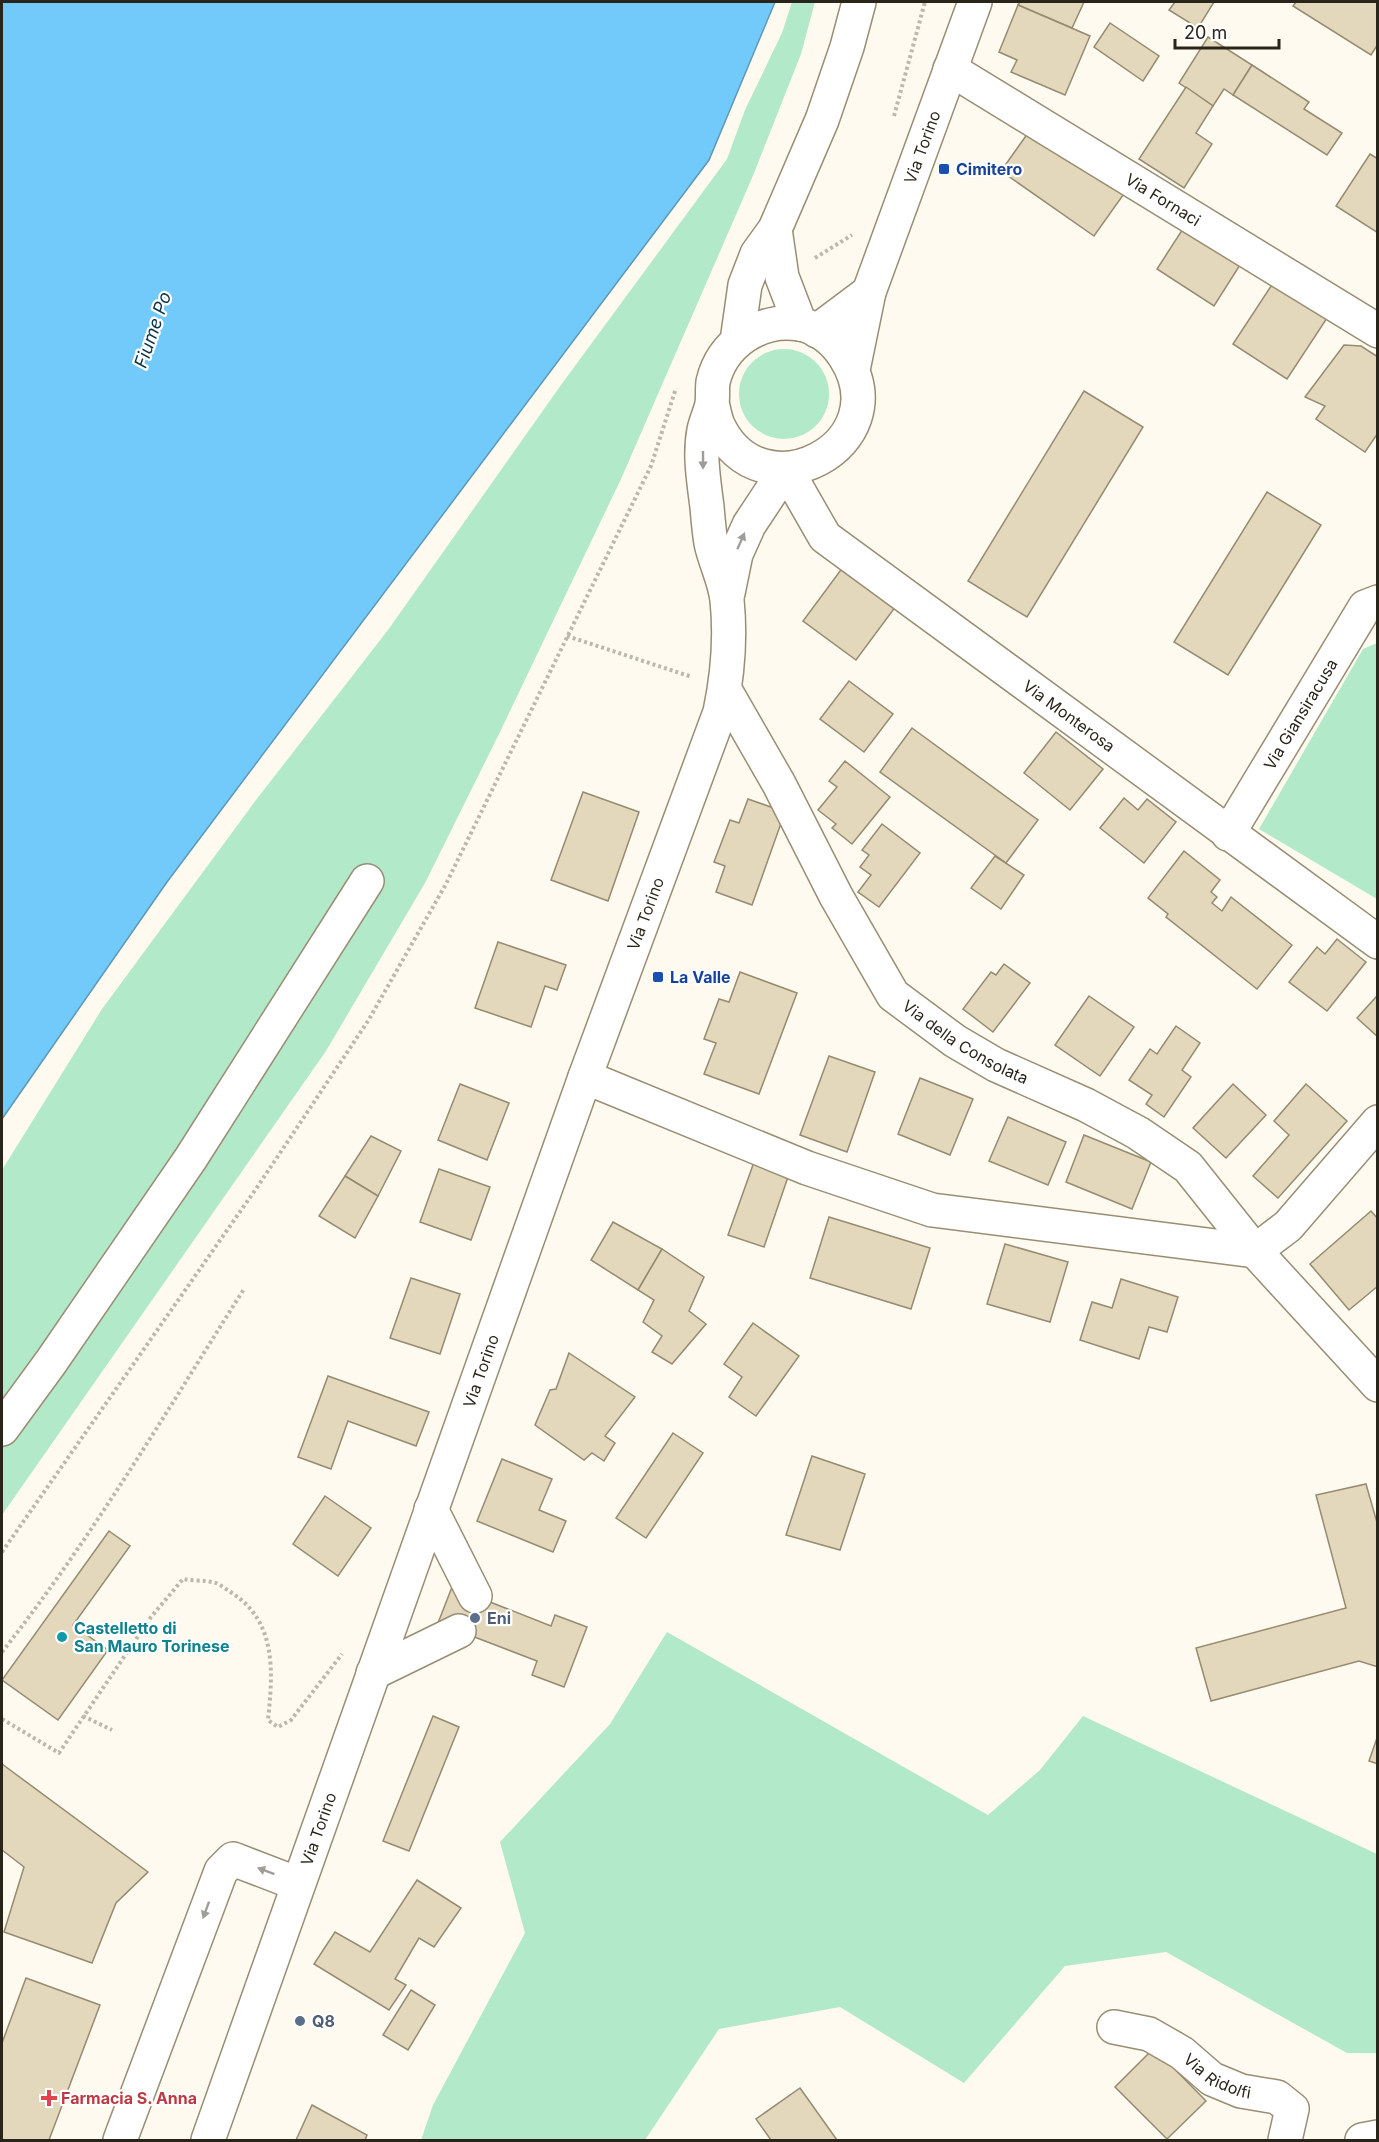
<svg xmlns="http://www.w3.org/2000/svg" width="1379" height="2142" viewBox="0 0 1379 2142" font-family="Inter,sans-serif">
<style>
.green{fill:#b2e9c8}
.water{fill:#72cafa;stroke:#5c98b7;stroke-width:1.5}
.building{fill:#e3d8bc;stroke:#958b70;stroke-width:1.5}
.lines{fill:none;stroke-linecap:round;stroke-linejoin:round}
.minor-casing{stroke:#998e74;stroke-width:36}
.major-casing{stroke:#998e74;stroke-width:36}
.path{stroke:#bcb8ad;stroke-width:4;stroke-dasharray:3 3;stroke-linecap:butt}
.minor{stroke:#fff;stroke-width:33}
.major{stroke:#fff;stroke-width:33}
.oneway{fill:#9f9d98}
.transit-dot{fill:#1a4fb4;stroke:#fff;stroke-width:2}
.service-dot{fill:#5c6f8a;stroke:#fff;stroke-width:2}
.culture-dot{fill:#0f9aa8;stroke:#fff;stroke-width:2}
.health-dot{fill:#e0444e;stroke:#fff;stroke-width:2}
.labels{text-anchor:middle;stroke-width:4.5;stroke-linejoin:round;paint-order:stroke}
.street-label{font-size:16px;fill:#29251a;stroke:#fff}
.transit-label{font-size:16px;font-weight:bold;fill:#164399;stroke:#fff;text-anchor:start}
.service-label{font-size:16px;font-weight:bold;fill:#4e5e75;stroke:#fff;text-anchor:start}
.culture-label{font-size:16px;font-weight:bold;fill:#0d838f;stroke:#fff;text-anchor:start}
.health-label{font-size:16px;font-weight:bold;fill:#be3a42;stroke:#fff;text-anchor:start}
.water-label{font-size:18px;font-style:italic;fill:#0b3347;stroke:#fff}
</style>
<rect width="100%" height="100%" fill="#fffaef"/>
<!-- green -->
<g class="green">
<polygon points="792,2 815,2 801,54 752,178 621,479 499,734 425,883 326,1051 2,1515 2,1170 102,1009 256,800 388,630 561,385 727,159 745,110 782,33"/>
<circle cx="784" cy="394" r="45"/>
<polygon points="1377,643 1377,899 1259,829 1363,649"/>
<polygon points="667,1632 988,1815 1040,1770 1083,1716 1377,1854 1377,2053 1347,2053 1166,1952 1065,1966 964,2083 840,2007 719,2029 645,2140 421,2140 433,2105 525,1933 500,1842 610,1724"/>
</g>
<!-- water -->
<polygon class="water" points="2,2 775,2 709,160 167,882 2,1119"/>
<!-- building -->
<g class="building">
<polygon points="1020,2 1084,2 1072,28 1018,5"/>
<polygon points="1175,2 1214,2 1198,28 1169,10"/>
<polygon points="1296,2 1378,2 1378,44 1371,55 1293,6"/>
<polygon points="1018,5 1090,36 1065,95 1011,72 1017,60 999,52"/>
<polygon points="1110,23 1159,56 1143,81 1094,47"/>
<polygon points="1208,37 1252,65 1233,95 1224,89 1213,106 1179,83"/>
<polygon points="1252,65 1309,102 1304,109 1342,133 1327,155 1233,95"/>
<polygon points="1186,87 1213,106 1196,133 1212,144 1184,188 1139,159"/>
<polygon points="1033,126 1126,191 1094,236 1001,171"/>
<polygon points="1370,154 1378,159 1378,233 1336,206"/>
<polygon points="1188,221 1245,257 1214,306 1157,269"/>
<polygon points="1277,277 1331,312 1287,379 1233,344"/>
<polygon points="1344,345 1361,346 1378,357 1378,433 1365,452 1316,419 1325,406 1305,397"/>
<polygon points="1084,391 1143,427 1027,617 968,581"/>
<polygon points="1267,492 1321,525 1228,675 1174,642"/>
<polygon points="846,563 899,602 856,660 803,621"/>
<polygon points="849,681 893,714 864,752 820,719"/>
<polygon points="912,728 1038,820 1006,863 880,772"/>
<polygon points="1056,732 1103,769 1070,810 1024,773"/>
<polygon points="845,761 890,797 852,844 832,828 836,824 818,810 837,787 829,781"/>
<polygon points="583,792 639,812 608,901 551,880"/>
<polygon points="1124,798 1138,810 1147,799 1176,822 1144,863 1100,828"/>
<polygon points="748,799 785,812 752,905 716,892 725,866 714,862 730,820 739,823"/>
<polygon points="882,824 920,853 879,907 858,892 871,875 860,867 869,855 862,850"/>
<polygon points="1184,851 1220,880 1211,892 1217,897 1212,903 1222,911 1231,897 1292,945 1257,989 1166,917 1168,914 1148,898"/>
<polygon points="995,856 1024,875 1001,909 971,888"/>
<polygon points="1337,939 1366,962 1327,1011 1289,982 1317,947 1325,954"/>
<polygon points="498,942 566,965 557,990 545,986 531,1027 475,1008"/>
<polygon points="1004,964 1030,983 993,1032 963,1009 991,972 996,975"/>
<polygon points="740,972 797,993 759,1094 704,1074 716,1043 704,1039 719,999 729,1002"/>
<polygon points="1089,996 1134,1027 1100,1076 1055,1045"/>
<polygon points="1376,997 1378,998 1378,1037 1357,1018"/>
<polygon points="1176,1026 1200,1043 1182,1070 1191,1077 1164,1117 1146,1104 1152,1095 1129,1080 1150,1049 1157,1054"/>
<polygon points="829,1056 875,1072 847,1152 800,1135"/>
<polygon points="920,1078 973,1099 950,1155 898,1134"/>
<polygon points="460,1084 509,1103 487,1160 438,1140"/>
<polygon points="1233,1084 1266,1115 1226,1158 1193,1128"/>
<polygon points="1306,1084 1347,1121 1278,1198 1253,1176 1289,1135 1274,1121"/>
<polygon points="1008,1117 1066,1142 1048,1185 989,1161"/>
<polygon points="1084,1135 1151,1162 1132,1209 1066,1182"/>
<polygon points="371,1136 401,1151 378,1196 345,1176"/>
<polygon points="754,1162 789,1174 764,1247 728,1235"/>
<polygon points="439,1169 490,1187 471,1240 420,1222"/>
<polygon points="345,1176 378,1196 355,1238 319,1216"/>
<polygon points="1371,1211 1378,1219 1378,1286 1349,1310 1310,1264"/>
<polygon points="829,1217 930,1248 911,1309 810,1278"/>
<polygon points="613,1222 662,1249 638,1290 591,1260"/>
<polygon points="1005,1244 1068,1262 1050,1322 987,1304"/>
<polygon points="662,1249 704,1277 689,1311 706,1324 672,1364 652,1352 662,1336 643,1322 654,1300 638,1290"/>
<polygon points="411,1278 460,1294 440,1354 390,1338"/>
<polygon points="1121,1279 1178,1297 1167,1332 1149,1327 1139,1359 1080,1340 1092,1302 1112,1308"/>
<polygon points="753,1323 799,1356 756,1416 729,1397 742,1377 724,1364"/>
<polygon points="569,1353 635,1397 605,1436 615,1443 604,1461 592,1453 584,1460 535,1425 550,1390 556,1389"/>
<polygon points="328,1376 429,1412 416,1446 348,1421 331,1469 298,1457"/>
<polygon points="673,1433 703,1453 646,1538 616,1518"/>
<polygon points="812,1456 865,1474 840,1550 786,1535"/>
<polygon points="502,1459 552,1479 539,1510 566,1521 553,1552 477,1521"/>
<polygon points="1366,1484 1378,1526 1378,1667 1359,1661 1211,1701 1196,1648 1346,1608 1316,1495"/>
<polygon points="325,1496 371,1528 338,1576 293,1544"/>
<polygon points="109,1531 130,1546 73,1625 108,1650 58,1720 2,1680"/>
<polygon points="452,1587 551,1626 555,1615 587,1627 564,1687 532,1675 537,1661 438,1623"/>
<polygon points="433,1716 459,1727 409,1851 383,1841"/>
<polygon points="1378,1735 1378,1764 1369,1761"/>
<polygon points="2,1764 148,1872 116,1903 92,1963 4,1932 24,1867 2,1850"/>
<polygon points="417,1880 461,1908 434,1947 419,1938 395,1979 406,1985 389,2010 314,1964 335,1932 370,1952"/>
<polygon points="26,1978 100,2005 49,2140 2,2140 2,2043"/>
<polygon points="411,1990 435,2005 408,2050 383,2035"/>
<polygon points="1154,2048 1206,2101 1167,2139 1115,2087"/>
<polygon points="800,2088 837,2140 771,2140 756,2119"/>
<polygon points="312,2105 367,2135 365,2140 296,2140"/>
</g>
<g class="lines">
<!-- minor casing -->
<g class="minor-casing">
<g id="minor">
<path id="s1" d="M950,69L1378,331"/>
<polyline points="817,331 869,292"/>
<path id="s2" d="M853,370L869,292L975,2"/>
<path id="s3" d="M786,469L825,537L1378,942"/>
<path id="s4" d="M725,690L779,784L836,896L893,995L955,1041L996,1065L1086,1105L1138,1133L1188,1167L1255,1251L1378,1385"/>
<path id="s5" d="M1228,834L1365,607L1378,602"/>
<polyline points="585,1077 807,1168 932,1210 1255,1251"/>
<polyline points="1255,1251 1288,1226 1378,1122"/>
<polyline points="2,1429 51,1362 191,1158 367,881"/>
<polyline points="431,1509 475,1596"/>
<polyline points="373,1673 459,1631"/>
<path id="s6" d="M1114,2027L1149,2034L1182,2053L1212,2079L1241,2091L1277,2097L1292,2109L1285,2140"/>
<polyline points="120,2140 221,1871 233,1859 298,1884"/>
<polyline points="1362,2140 1378,2137"/>
</g>
</g>
<!-- major casing -->
<g class="major-casing">
<g id="major">
<polyline points="775,229 782,277 800,324"/>
<polyline points="737,341 745,285 757,254 775,229 822,120 847,47 859,2"/>
<polyline points="728,593 736,554 749,525 786,469"/>
<path id="s7" d="M208,2140L585,1077L720,712C728,674 731,639 727,600C725,581 715,562 711,543C709,531 708,519 707,507C704,482 699,455 704,430C706,421 710,413 712,404C713,397 712,389 713,382C722,343 760,318 799,324C818,327 835,341 845,357C901,445 761,518 718,425C715,418 714,410 712,403"/>
</g>
</g>
<!-- path -->
<g class="path">
<polyline points="894,116 925,2"/>
<polyline points="815,258 852,235"/>
<polyline points="567,636 692,677"/>
<polyline points="2,1552 258,1186 368,1021 446,884 651,466 676,388"/>
<path d="M2,1652C92,1538 166,1412 244,1289"/>
<polyline points="83,1716 112,1730"/>
<path d="M2,1719L59,1753L151,1617L183,1579C193,1581 206,1580 216,1583C221,1585 227,1590 232,1593C277,1622 273,1673 268,1720L278,1727L291,1720L342,1654"/>
</g>
<!-- minor -->
<use href="#minor" class="minor"/>
<!-- major -->
<use href="#major" class="major"/>
</g>
<!-- one-way arrows -->
<defs><path id="oneway-solid" d="M-6-.8H1V-3.2L6.5 0L1 3.2V.8H-6Z" transform="scale(1.5)"/></defs>
<g class="oneway">
<use href="#oneway-solid" transform="translate(703 460) rotate(90)"/>
<use href="#oneway-solid" transform="translate(741 541) rotate(-66)"/>
<use href="#oneway-solid" transform="translate(266 1871) rotate(-159)"/>
<use href="#oneway-solid" transform="translate(206 1910) rotate(110)"/>
</g>
<!-- markers -->
<g class="transit-dot">
<rect x="938" y="163" width="12" height="12" rx="3"/>
<rect x="652" y="971" width="12" height="12" rx="3"/>
</g>
<g class="service-dot">
<circle cx="475" cy="1618" r="6"/>
<circle cx="300" cy="2021" r="6"/>
</g>
<circle class="culture-dot" cx="62" cy="1637" r="6"/>
<path class="health-dot" d="M46 2089h6v6h6v6h-6v6h-6v-6h-6v-6h6z"/>
<g class="labels">
<!-- street labels -->
<g class="street-label">
<text dy="6" stroke="none"><textPath href="#s2" startOffset="234">Via Torino</textPath></text>
<text dy="6" stroke="none"><textPath href="#s1" startOffset="250">Via Fornaci</textPath></text>
<text dy="6" stroke="none"><textPath href="#s5" startOffset="140">Via Giansiracusa</textPath></text>
<text dy="6" stroke="none"><textPath href="#s3" startOffset="381">Via Monterosa</textPath></text>
<text dy="6" stroke="none"><textPath href="#s7" startOffset="1302">Via Torino</textPath></text>
<text dy="6" stroke="none"><textPath href="#s4" startOffset="435">Via della Consolata</textPath></text>
<text dy="6" stroke="none"><textPath href="#s7" startOffset="816">Via Torino</textPath></text>
<text dy="6" stroke="none"><textPath href="#s7" startOffset="330">Via Torino</textPath></text>
<text dy="6" stroke="none"><textPath href="#s6" startOffset="117">Via Ridolfi</textPath></text>
</g>
<!-- transit labels -->
<g class="transit-label">
<text x="956" y="175">Cimitero</text>
<text x="670" y="983">La Valle</text>
</g>
<!-- service labels -->
<g class="service-label">
<text x="487" y="1624">Eni</text>
<text x="312" y="2027">Q8</text>
</g>
<!-- culture labels -->
<g class="culture-label">
<text x="74" y="1634">Castelletto di<tspan x="74" dy="18">San Mauro Torinese</tspan></text>
</g>
<!-- health labels -->
<g class="health-label">
<text x="61" y="2104">Farmacia S. Anna</text>
</g>
<!-- water labels -->
<g class="water-label">
<text transform="translate(153 330) rotate(-71)" y="6">Fiume Po</text>
</g>
</g>
<!-- border -->
<rect width="1379" height="2142" fill="none" stroke="#29251a" stroke-width="6"/>
<!-- scale -->
<path d="M1175 39v9h104v-9" fill="none" stroke="#29251a" stroke-width="3"/>
<text x="1184" y="39" font-size="18" fill="#29251a" stroke="#ffffff" stroke-width="4.5" paint-order="stroke">20 m</text>
</svg>
